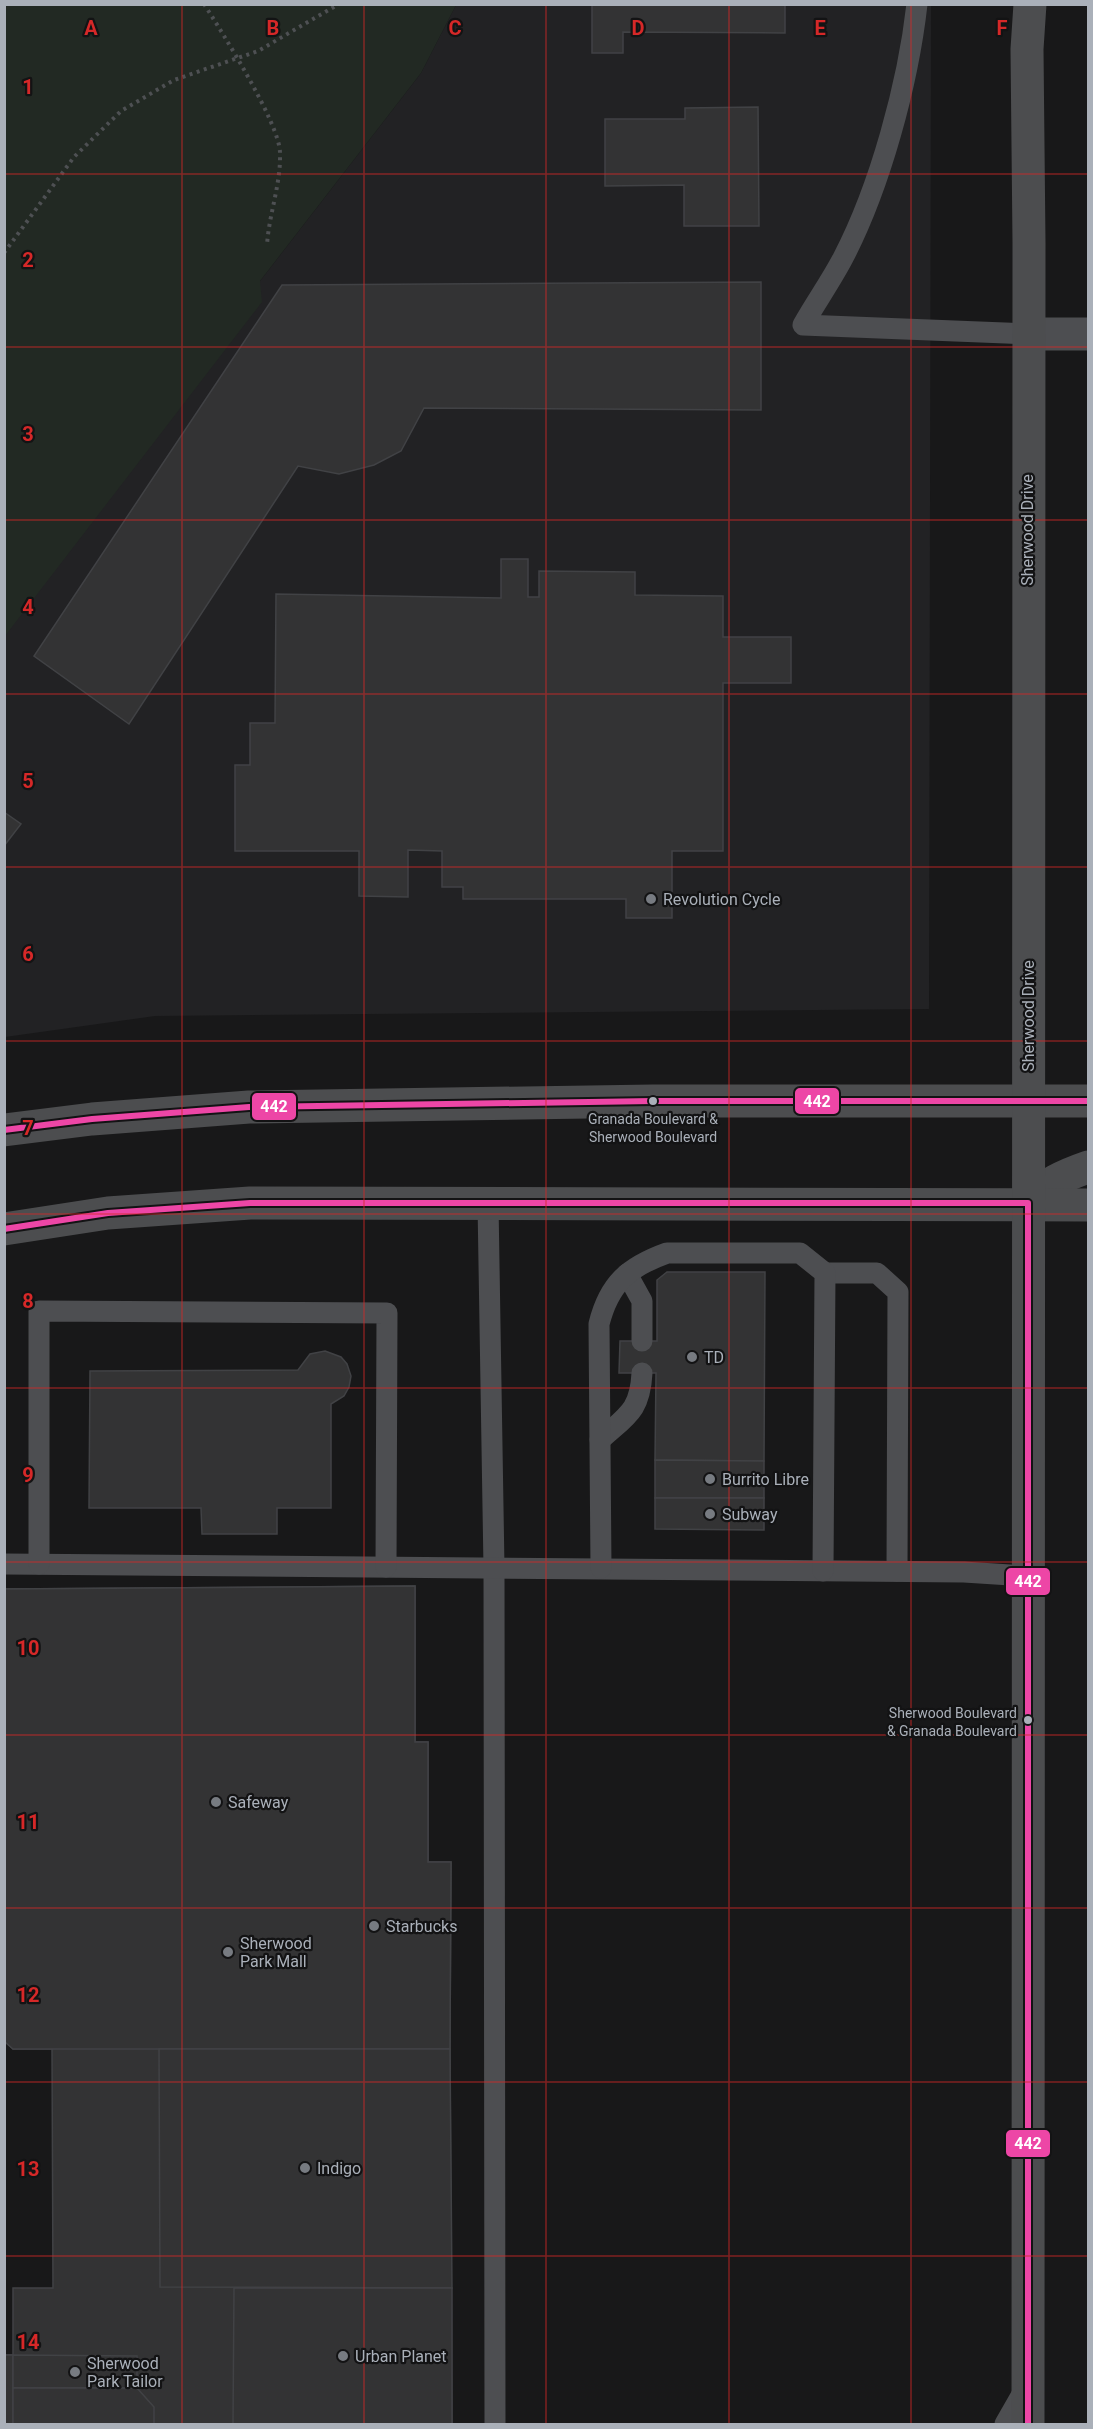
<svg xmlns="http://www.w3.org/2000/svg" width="1093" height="2429" viewBox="0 0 1093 2429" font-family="Roboto,sans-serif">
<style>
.built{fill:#222224}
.green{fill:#222923}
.building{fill:#333334;stroke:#414245;stroke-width:1.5}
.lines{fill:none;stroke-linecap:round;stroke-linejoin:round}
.path{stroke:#4e5053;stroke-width:4;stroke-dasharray:3 4.5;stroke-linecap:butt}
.service{stroke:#4d4e51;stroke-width:21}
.minor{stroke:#4d4e51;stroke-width:33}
.secondary{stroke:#4c4d4f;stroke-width:33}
.bus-1-casing{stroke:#131314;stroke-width:10}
.bus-1{stroke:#ed46a6;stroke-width:6}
.grid{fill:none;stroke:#d62828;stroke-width:1.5;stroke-opacity:0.55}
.poi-dot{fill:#777b81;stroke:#131314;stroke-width:2}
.bus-dot{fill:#aab0b9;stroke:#131314;stroke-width:2}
.labels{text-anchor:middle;stroke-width:4.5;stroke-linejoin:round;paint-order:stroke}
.bus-label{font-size:14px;fill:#aab0b9;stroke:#131314}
.street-label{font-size:16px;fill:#aab0b9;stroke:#131314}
.poi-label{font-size:16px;fill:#aab0b9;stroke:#131314;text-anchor:start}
.grid-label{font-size:20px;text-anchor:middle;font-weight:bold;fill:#d62828;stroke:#131314;stroke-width:4.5;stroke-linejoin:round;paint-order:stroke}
.line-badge{stroke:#131314;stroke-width:2}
.badge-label{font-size:16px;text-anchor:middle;font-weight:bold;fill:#fff}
</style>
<rect width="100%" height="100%" fill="#181819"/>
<!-- built -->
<polygon class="built" points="456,5 931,5 929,1009 155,1016 5,1037 4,612 421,73"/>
<!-- green -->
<polygon class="green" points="5,4 456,5 421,73 260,281 262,302 5,636"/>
<!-- building -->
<g class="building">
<polygon points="592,4 785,4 785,33 623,32 623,53 592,53"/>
<polygon points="758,107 759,226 684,226 684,185 605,186 605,119 685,119 685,108"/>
<polygon points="761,282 761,410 424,408 401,451 374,465 339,474 298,466 129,724 34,656 282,285"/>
<polygon points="501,559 528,559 528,597 539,597 539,571 635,572 635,595 723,596 723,637 791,637 791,683 723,683 723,851 672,851 672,918 626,918 626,899 463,899 463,887 442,887 442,851 408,850 408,897 359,896 359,851 235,851 235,765 250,765 250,723 275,723 276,594 501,598"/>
<polygon points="4,812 21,824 4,846"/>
<polygon points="667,1272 765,1272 764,1461 655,1460 656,1373 619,1373 620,1341 657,1341 657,1280"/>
<polygon points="325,1351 341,1357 347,1364 351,1376 349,1387 344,1396 331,1404 331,1508 277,1508 277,1534 202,1534 201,1508 89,1508 90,1371 298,1370 310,1354"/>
<polygon points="655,1460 764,1461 764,1498 655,1498"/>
<polygon points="655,1498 764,1498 764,1530 655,1529"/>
<polygon points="415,1586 415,1742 428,1742 428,1862 451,1862 450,2049 452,2424 4,2424 4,2355 13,2355 13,2288 53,2288 52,2049 13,2049 4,2041 4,1589"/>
<polygon points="415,1586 415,1742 428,1742 428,1862 451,1862 450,2049 13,2049 4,2041 4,1589"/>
<polygon points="159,2049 450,2049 452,2288 160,2287"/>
<polygon points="234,2288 452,2288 452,2424 233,2424"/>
<rect x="4" y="2355" width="9" height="69"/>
<polygon points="13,2355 137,2356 137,2388 13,2388"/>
<polygon points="13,2388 137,2388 154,2407 154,2424 13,2424"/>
</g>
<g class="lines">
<!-- path -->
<g class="path">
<path d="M204,4C222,32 280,124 280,153C281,184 269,214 267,245"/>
<polyline points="4,253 74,157 121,111 174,80 258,51 339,4"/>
</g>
<!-- service -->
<g class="service">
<path d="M917,4C908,84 880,187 843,258C831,281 816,302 803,325L1029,334"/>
<polyline points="488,1203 494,1568 495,2424"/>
<polyline points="825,1273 877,1273 898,1292 897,1571"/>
<polyline points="627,1274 642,1301 642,1341"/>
<path d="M600,1440C626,1416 640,1412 642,1373"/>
<polyline points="4,1564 964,1572 1027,1576"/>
<polyline points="39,1564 39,1311 387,1313 386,1567"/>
<path d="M601,1568L599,1324C609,1284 628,1267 667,1253H800L825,1273L823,1571"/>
<polyline points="1005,2424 1025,2389"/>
</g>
<!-- minor -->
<polyline class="minor" points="1029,334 1088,334"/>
<!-- secondary -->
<g class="secondary">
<polyline points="4,1130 92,1119 249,1107 653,1101 1088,1101"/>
<path d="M1028,1203C1044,1184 1065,1175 1088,1167"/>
<polyline points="4,1229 108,1213 250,1203 1088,1205"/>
<polyline points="1028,2424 1029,243 1027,49 1030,4"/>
</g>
<!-- bus-1 casing -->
<g class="bus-1-casing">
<g id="bus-1">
<polyline points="4,1130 92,1119 249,1107 653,1101 1088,1101"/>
<polyline points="4,1229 108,1213 250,1203 1028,1203 1028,2424"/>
</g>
</g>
<!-- bus-1 -->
<use href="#bus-1" class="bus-1"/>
</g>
<!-- grid -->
<path class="grid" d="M182,4V2424M364,4V2424M546,4V2424M729,4V2424M911,4V2424M4,174H1088M4,347H1088M4,520H1088M4,694H1088M4,867H1088M4,1041H1088M4,1214H1088M4,1388H1088M4,1562H1088M4,1735H1088M4,1908H1088M4,2082H1088M4,2256H1088"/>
<!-- markers -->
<g class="poi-dot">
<circle cx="651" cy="899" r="6"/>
<circle cx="692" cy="1357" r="6"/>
<circle cx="710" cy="1479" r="6"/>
<circle cx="710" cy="1514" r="6"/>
<circle cx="216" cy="1802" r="6"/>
<circle cx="374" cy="1926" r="6"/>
<circle cx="228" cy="1952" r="6"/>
<circle cx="305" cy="2168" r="6"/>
<circle cx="343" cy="2356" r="6"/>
<circle cx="75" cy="2372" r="6"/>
</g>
<g class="bus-dot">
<circle cx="653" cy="1101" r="5"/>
<circle cx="1028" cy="1720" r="5"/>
</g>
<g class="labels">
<!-- bus labels -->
<g class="bus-label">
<text x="653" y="1124">Granada Boulevard &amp;<tspan x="653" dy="18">Sherwood Boulevard</tspan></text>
<text x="1017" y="1718" text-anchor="end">Sherwood Boulevard<tspan x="1017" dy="18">&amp; Granada Boulevard</tspan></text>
</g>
<!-- street labels -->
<g class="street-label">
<text transform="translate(1027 530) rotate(-90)" y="6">Sherwood Drive</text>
<text transform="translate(1028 1016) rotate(-90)" y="6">Sherwood Drive</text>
</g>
<!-- poi labels -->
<g class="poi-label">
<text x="663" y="905">Revolution Cycle</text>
<text x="704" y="1363">TD</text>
<text x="722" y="1485">Burrito Libre</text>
<text x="722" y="1520">Subway</text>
<text x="228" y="1808">Safeway</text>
<text x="386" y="1932">Starbucks</text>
<text x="240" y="1949">Sherwood<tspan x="240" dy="18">Park Mall</tspan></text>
<text x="317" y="2174">Indigo</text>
<text x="355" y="2362">Urban Planet</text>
<text x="87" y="2369">Sherwood<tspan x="87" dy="18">Park Tailor</tspan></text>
</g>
</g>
<g class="grid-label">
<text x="91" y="35">A</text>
<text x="273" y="35">B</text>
<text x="455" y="35">C</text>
<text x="638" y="35">D</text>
<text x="820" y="35">E</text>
<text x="1002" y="35">F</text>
<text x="28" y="94">1</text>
<text x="28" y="267">2</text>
<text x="28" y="441">3</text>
<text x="28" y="614">4</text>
<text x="28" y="788">5</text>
<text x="28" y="961">6</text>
<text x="28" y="1135">7</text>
<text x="28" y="1308">8</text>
<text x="28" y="1482">9</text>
<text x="28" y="1655">10</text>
<text x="28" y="1829">11</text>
<text x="28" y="2002">12</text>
<text x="28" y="2176">13</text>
<text x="28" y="2349">14</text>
</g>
<g class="line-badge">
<rect x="794" y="1087" width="46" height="28" rx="6" fill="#ed46a6"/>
<rect x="251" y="1092" width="46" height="29" rx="6" fill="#ed46a6"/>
<rect x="1005" y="1567" width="46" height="29" rx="6" fill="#ed46a6"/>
<rect x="1005" y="2129" width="46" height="29" rx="6" fill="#ed46a6"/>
</g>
<g class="badge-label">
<text x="817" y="1107">442</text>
<text x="274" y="1112">442</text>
<text x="1028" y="1587">442</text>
<text x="1028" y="2149">442</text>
</g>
<!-- border -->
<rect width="1093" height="2429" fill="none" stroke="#aab0b9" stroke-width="12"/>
</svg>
